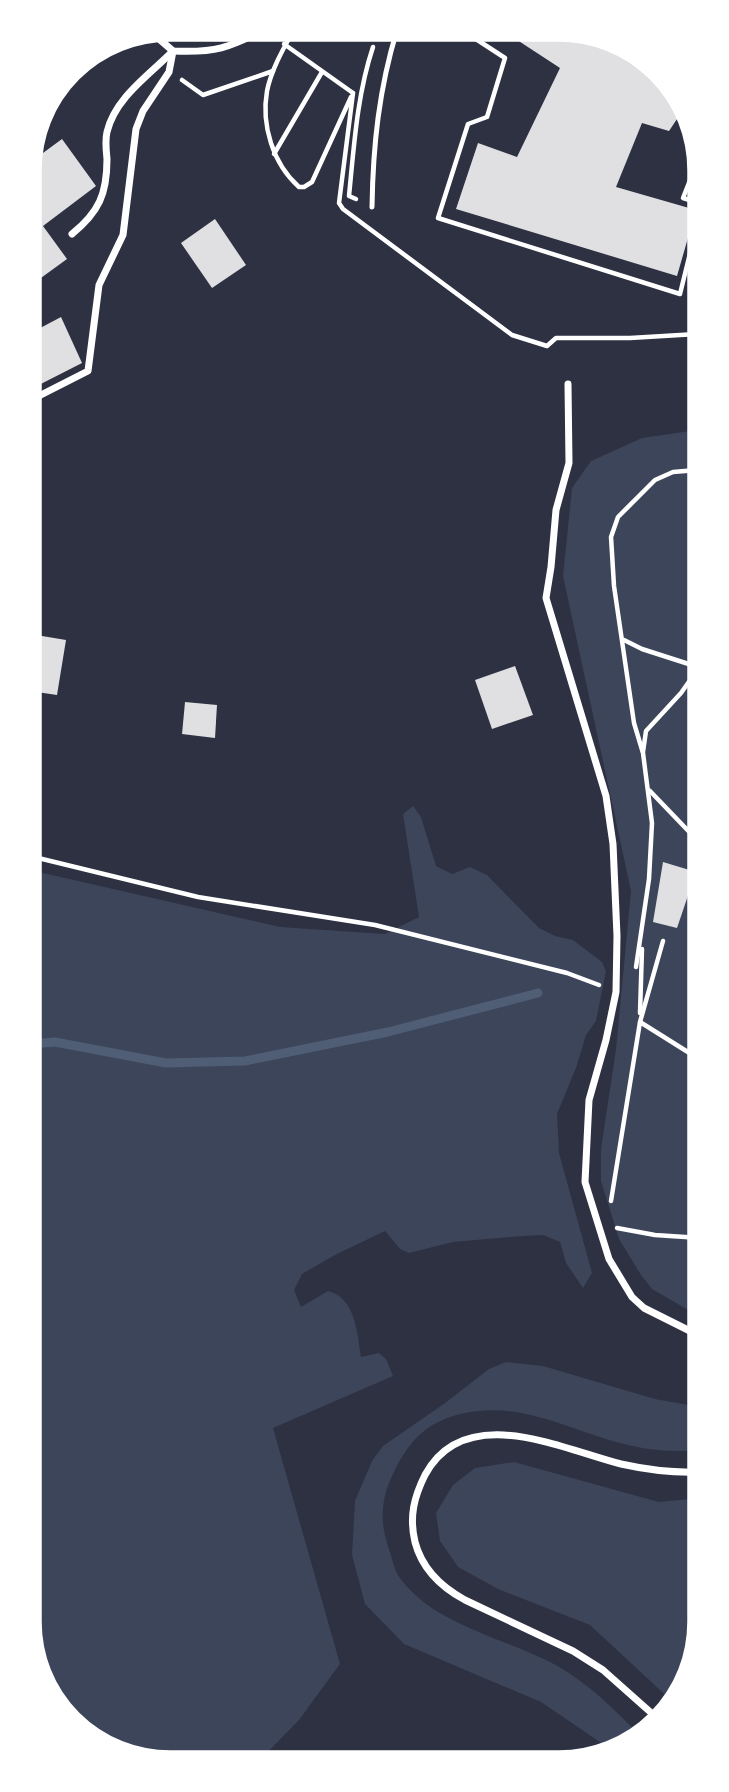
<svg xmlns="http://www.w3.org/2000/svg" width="729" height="1792" viewBox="0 0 729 1792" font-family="'Exo 2',sans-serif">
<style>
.green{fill:#3c4559}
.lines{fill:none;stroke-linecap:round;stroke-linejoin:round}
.stream{stroke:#4f5d75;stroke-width:9}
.building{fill:#e0e0e3}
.path{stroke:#fff;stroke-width:4.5}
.service{stroke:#fff;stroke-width:5}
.minor{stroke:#fff;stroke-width:7}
.rim{fill:none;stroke:#fff;stroke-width:3.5}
</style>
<rect width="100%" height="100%" fill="#2d3142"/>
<!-- green -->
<g class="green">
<polygon points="697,430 700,1317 652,1289 641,1275 619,1239 601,1181 601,1149 616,1049 631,891 563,576 572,488 591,461 642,438"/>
<path d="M413,806L421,817L436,866L452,874L470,867L487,875L539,928L555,936L573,940L602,962L606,971L596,1021L586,1035L576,1068L557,1114L559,1153L592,1273L583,1288L566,1263L560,1242L543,1235L523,1236L453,1242L409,1253L400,1249L385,1231L335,1255L302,1274L294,1290L301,1307L328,1291C356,1298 357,1333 361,1357L379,1353L386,1359L393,1376L273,1428L340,1664L299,1720L259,1761H143L76,1729L33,1658L30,870L280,927L385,934L419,917L403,814Z"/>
<path d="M506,1362L543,1366L655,1399L700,1407V1450C678,1452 654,1451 632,1446C580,1435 532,1405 478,1411C435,1416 412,1434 394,1472C381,1498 379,1521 389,1549C392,1558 394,1570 400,1578C438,1630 517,1639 569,1673C594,1690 616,1710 636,1732L610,1749L541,1702L404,1644L365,1604L352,1555L355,1501L372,1461L383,1446L445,1403L489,1369Z"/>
<polygon points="514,1462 659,1502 700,1498 701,1631 674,1703 590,1625 498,1589 458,1567 440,1541 436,1513 453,1485 475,1468"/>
</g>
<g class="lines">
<!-- stream -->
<polyline class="stream" points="31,1044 55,1042 166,1063 245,1061 388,1032 538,993"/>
</g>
<!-- building -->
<g class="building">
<polygon points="502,30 587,31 659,69 683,110 669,131 642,123 616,187 696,210 677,276 456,209 478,143 517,157 560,68"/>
<polygon points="62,139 96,186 43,226 67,259 34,283 29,276 28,164"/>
<polygon points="215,219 246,265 212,288 181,243"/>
<polygon points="61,317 82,363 29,390 29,334"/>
<polygon points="30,634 66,640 57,695 30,691"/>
<polygon points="515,666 533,715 492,729 475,680"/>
<polygon points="185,702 217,705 215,738 182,734"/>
<polygon points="663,862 696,872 677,928 653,922"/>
</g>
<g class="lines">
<!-- path -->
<g class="path">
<path d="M286,29L291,35C282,51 271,71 267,91C261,125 273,164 299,187H304L312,182L351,97"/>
<polyline points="462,30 505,58 487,117 468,124 438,218 680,294 697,225"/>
<polyline points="284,44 353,93"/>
<polyline points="182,80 203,95 273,71"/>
<polyline points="353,93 339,203 343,209 512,335 547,346 556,338 630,338 697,334"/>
<polyline points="274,154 322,72"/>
<polyline points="696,165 683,198 696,202"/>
<path d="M356,199L349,196C354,146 357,95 373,47"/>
<polyline points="624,640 642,649 698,667"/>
<polyline points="643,752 646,731 681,693 698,669"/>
<polyline points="650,791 698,841"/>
<polyline points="30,856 198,897 375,925 567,973 599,985"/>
<polyline points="636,967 649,879 652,823 643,753 634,723 614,586 611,537 618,517 655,480 673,472 697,470"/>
<polyline points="640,1013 642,949"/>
<polyline points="640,1022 699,1059"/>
<polyline points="611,1201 640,1022 663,941"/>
<polyline points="617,1228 655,1235 700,1238"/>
</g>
<!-- service -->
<path class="service" d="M372,207C373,145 379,89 397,30"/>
<!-- minor -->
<g class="minor">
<path d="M151,32L173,51C216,53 228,48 266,29"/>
<path d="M72,234C99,212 107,194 107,159C106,150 105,140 107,132C115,98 149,75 172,52"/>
<polyline points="568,384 569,463 556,510 551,567 546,598 606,796 613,844 617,936 616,992 606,1040 589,1100 585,1182 609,1259 632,1297 644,1308 700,1336"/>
<polyline points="29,401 88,371 99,285 123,235 136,129 143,111 169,72 173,51"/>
<path d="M657,1718L603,1670L573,1651L465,1600C441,1587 422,1569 415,1542C409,1517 414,1497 425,1475C465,1401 562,1449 621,1464C648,1470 673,1473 700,1472"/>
</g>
</g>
<!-- crop -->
<path d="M0 0H729V1792H0ZM170 40H559A130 130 0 0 1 689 170V1622A130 130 0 0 1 559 1752H170A130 130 0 0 1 40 1622V170A130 130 0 0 1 170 40Z" fill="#fff" fill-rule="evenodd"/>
<path class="rim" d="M170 40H559A130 130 0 0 1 689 170V1622A130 130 0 0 1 559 1752H170A130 130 0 0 1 40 1622V170A130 130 0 0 1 170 40Z"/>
</svg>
